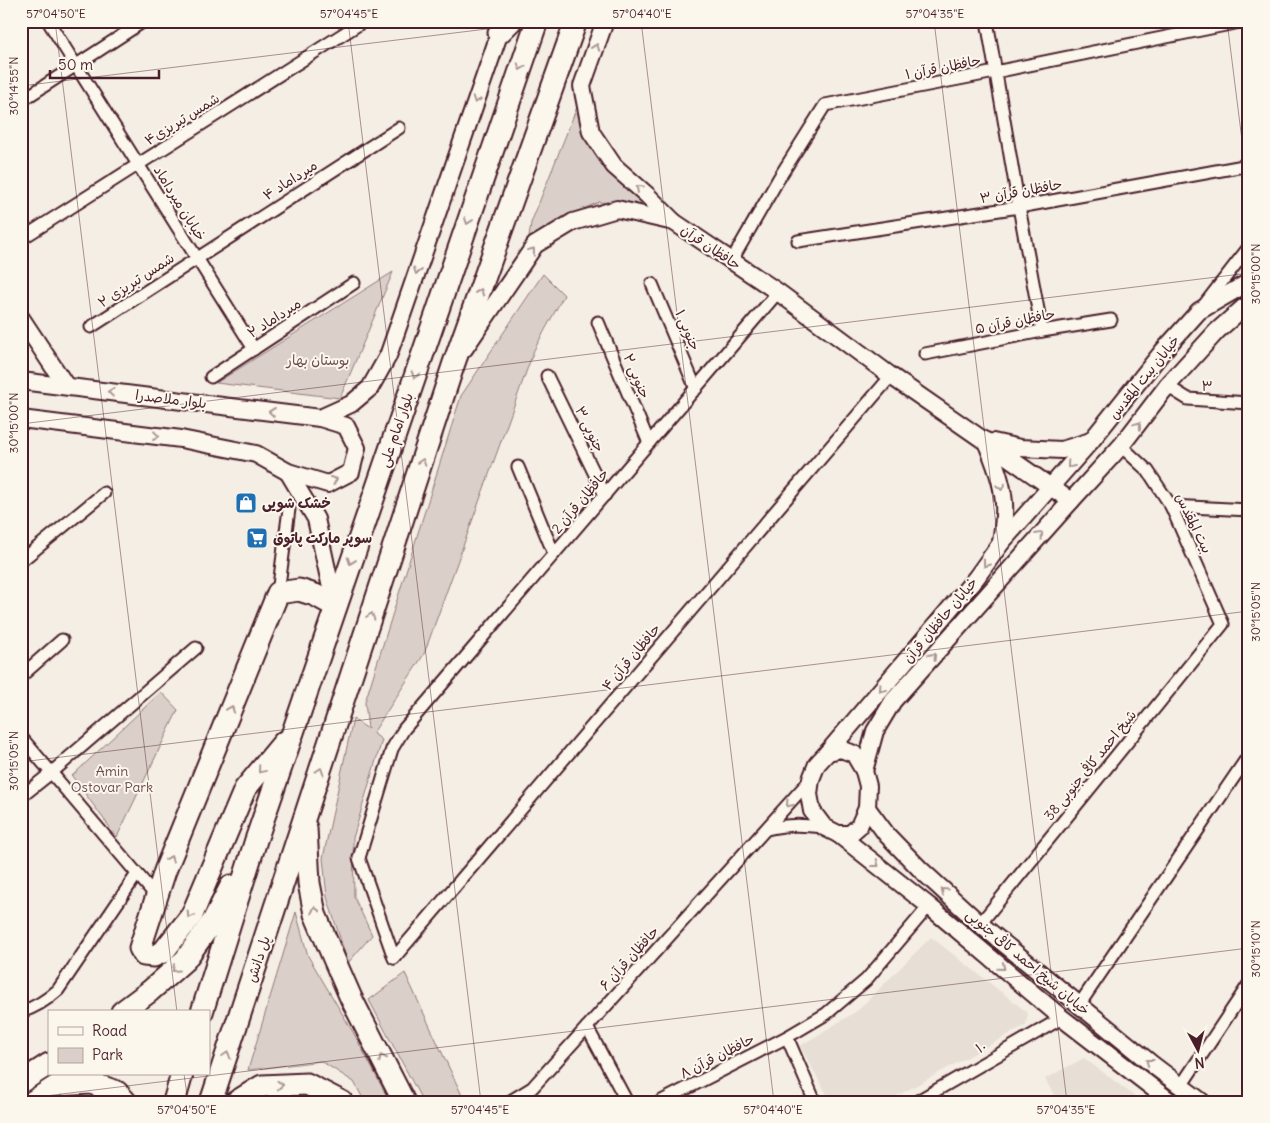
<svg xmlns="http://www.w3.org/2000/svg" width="1270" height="1123" viewBox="0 0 1270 1123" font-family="Delius,'Playpen Sans Arabic',sans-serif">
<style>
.built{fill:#e7dfd6}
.green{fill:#dbd0c9;stroke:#92787a}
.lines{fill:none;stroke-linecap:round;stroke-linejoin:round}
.street-casing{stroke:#4a1f2b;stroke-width:15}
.secondary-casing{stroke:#4a1f2b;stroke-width:20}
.highway-casing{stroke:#4a1f2b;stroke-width:25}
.street{stroke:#fbf7ec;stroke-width:11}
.secondary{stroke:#fbf7ec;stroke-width:16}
.highway{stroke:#fbf7ec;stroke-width:21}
.oneway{stroke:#ab9695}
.ticks{fill:none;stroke:#4a1f2b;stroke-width:1;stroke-opacity:0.45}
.labels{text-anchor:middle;stroke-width:4;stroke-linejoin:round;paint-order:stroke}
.street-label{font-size:14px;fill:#4a1f2b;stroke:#fbf7ec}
.park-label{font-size:14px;fill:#6e4b52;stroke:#fbf7ec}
.poi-label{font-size:14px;font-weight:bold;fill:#4a1f2b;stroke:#fbf7ec;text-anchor:start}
.neatline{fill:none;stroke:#4a1f2b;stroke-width:2}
.ticks-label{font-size:12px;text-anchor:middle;fill:#4a1f2b}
</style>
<rect width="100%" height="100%" fill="#f4eee4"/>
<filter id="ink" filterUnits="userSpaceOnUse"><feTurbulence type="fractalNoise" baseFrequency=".02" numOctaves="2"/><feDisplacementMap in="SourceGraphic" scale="10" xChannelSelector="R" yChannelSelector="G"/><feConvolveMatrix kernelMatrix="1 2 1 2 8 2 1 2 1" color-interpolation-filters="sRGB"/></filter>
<g filter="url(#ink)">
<!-- built -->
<g class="built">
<polygon points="931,937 1028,1013 1026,1025 886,1102 831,1102 800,1046 857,1011"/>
<polygon points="1084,1058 1142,1102 1058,1102 1045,1079"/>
</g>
<!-- green -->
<g class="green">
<polygon points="579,102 648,206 599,202 562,218 528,245 531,223"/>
<polygon points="393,272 340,398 216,383"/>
<polygon points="543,274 564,295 534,350 424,654 373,733 382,740 353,838 354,897 372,935 348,963 327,897 323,858 353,719 368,729 365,702 461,396"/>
<polygon points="161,692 178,710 117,837 72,776"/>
<polygon points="296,912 308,956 353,1032 390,1102 365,1102 354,1082 321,1061 248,1070"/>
<polygon points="405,973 465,1102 423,1102 369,1000"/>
</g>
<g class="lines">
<!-- street casing -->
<g class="street-casing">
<g id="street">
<polyline points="48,21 254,349"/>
<polyline points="987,21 1019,207 1042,331"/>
<polyline points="21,101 144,21"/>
<polyline points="21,239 359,24"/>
<polyline points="798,241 1019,207 1249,165"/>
<polyline points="732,260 779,178 825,105 995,72 1245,21"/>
<polyline points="652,284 696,389"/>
<polyline points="1204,305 1249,247"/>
<polyline points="598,322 649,443"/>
<polyline points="91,327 399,128"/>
<polyline points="925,354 1042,331 1111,320"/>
<polyline points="547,376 605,495"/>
<polyline points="211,377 354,283"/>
<polyline points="1167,386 1188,399 1249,403"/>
<polyline points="518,467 554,554"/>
<polyline points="1171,506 1249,510"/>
<polyline points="21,561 104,493"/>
<polyline points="278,593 289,509"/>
<polyline points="21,676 62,640"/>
<polyline points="21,737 156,896"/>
<polyline points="21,797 51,773 196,648"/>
<path d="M767,829C789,824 802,825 824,827"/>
<polyline points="980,924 1223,624 1171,506 1148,471 1121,446"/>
<polyline points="394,958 359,858 392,749 404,729 778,292"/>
<polyline points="394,958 891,376"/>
<polyline points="1079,1005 1249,755"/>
<path d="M21,1012C36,1007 47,1000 58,990L137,874"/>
<polyline points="587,1027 627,1102"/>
<polyline points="1181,1086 1249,984"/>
<polyline points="509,1102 532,1088 811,779"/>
<polyline points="660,1102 787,1037"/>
<polyline points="815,1102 787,1037 826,1014 866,980 929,906"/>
<polyline points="916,1102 1062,1018"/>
</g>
</g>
<!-- secondary casing -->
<g class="secondary-casing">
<g id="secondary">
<polyline points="604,21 604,24 582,86 591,132 614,166 647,195 674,222"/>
<polyline points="21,318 66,386"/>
<polyline points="464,349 535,245 573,222 617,209 674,222 778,292 891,376 1071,501"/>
<polyline points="21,381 320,418 346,426 357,448 351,472 328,484 288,472 256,454 181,439 21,419"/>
<polyline points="320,418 351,404 370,388 388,356 503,23"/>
<path d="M986,441C995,464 1006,490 1004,515C1004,524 1002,534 1001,543"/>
<polyline points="993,442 1020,448 1062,450 1091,441"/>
<polyline points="288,472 316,519 335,606"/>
<polygon points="841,749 854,754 864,771 868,786 867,808 859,826 850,834 838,834 824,827 812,811 809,794 811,779 817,764 828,752"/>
<polyline points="828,752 976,578 1001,543 1091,441 1163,351 1199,311 1249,282"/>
<polyline points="864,771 875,731 893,701 1071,501 1121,446 1167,386 1217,331 1243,308 1249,305"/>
<polyline points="867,808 887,835 921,870 980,924 1153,1065 1202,1102"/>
<polyline points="838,834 929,906 1062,1018 1171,1102"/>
</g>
</g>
<!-- highway casing -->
<g class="highway-casing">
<g id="highway">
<polyline points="499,33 511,21"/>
<polyline points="284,742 245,789 192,915 163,952 154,956 144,955 140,948 165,871 278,593 299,590 315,595 335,606"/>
<polyline points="306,828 309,883 315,914 334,959 351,998 404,1102"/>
<polyline points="122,1012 150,991 185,960 213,921 231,886"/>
<polyline points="202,1012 256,840 537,21"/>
<polyline points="21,1082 49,1064"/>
<polyline points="32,1102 58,1085 91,1083 117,1092 126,1102"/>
<polyline points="174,1102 182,1074"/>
<polyline points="211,1102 454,363 576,21"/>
<polyline points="236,1102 262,1086 307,1084 342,1102"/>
</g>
</g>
<!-- street -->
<use href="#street" class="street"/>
<!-- secondary -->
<use href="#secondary" class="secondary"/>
<!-- highway -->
<use href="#highway" class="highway"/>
</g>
<!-- one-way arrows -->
<defs><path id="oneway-chevron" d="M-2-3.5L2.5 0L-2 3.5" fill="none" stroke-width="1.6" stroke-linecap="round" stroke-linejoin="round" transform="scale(1.25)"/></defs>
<g class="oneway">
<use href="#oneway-chevron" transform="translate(596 47) rotate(-70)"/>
<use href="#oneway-chevron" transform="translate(521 67) rotate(109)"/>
<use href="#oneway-chevron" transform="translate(476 100) rotate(109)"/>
<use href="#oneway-chevron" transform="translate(639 188) rotate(-138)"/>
<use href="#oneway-chevron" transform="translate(468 221) rotate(109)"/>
<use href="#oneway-chevron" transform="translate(532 251) rotate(-52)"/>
<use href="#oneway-chevron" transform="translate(417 271) rotate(109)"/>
<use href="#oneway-chevron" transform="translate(480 292) rotate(-70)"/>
<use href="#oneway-chevron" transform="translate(415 375) rotate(109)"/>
<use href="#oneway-chevron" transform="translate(111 392) rotate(-173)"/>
<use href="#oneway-chevron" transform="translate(272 412) rotate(-173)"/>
<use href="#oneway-chevron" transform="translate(1138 425) rotate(-53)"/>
<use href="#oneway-chevron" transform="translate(156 436) rotate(7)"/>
<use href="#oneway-chevron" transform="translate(422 462) rotate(-72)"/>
<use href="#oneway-chevron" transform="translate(1070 465) rotate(131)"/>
<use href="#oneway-chevron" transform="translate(334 480) rotate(-24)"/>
<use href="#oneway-chevron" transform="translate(1001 487) rotate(79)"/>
<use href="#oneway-chevron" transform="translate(1040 535) rotate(-48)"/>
<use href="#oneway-chevron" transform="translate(351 561) rotate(109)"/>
<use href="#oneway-chevron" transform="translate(986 564) rotate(126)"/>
<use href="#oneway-chevron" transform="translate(371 616) rotate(-72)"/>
<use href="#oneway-chevron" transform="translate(933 656) rotate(-48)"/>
<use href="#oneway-chevron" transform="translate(882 689) rotate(131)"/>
<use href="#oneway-chevron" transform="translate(231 709) rotate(-68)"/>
<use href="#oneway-chevron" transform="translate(261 770) rotate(130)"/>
<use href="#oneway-chevron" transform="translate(320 771) rotate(-72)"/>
<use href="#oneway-chevron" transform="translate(789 804) rotate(132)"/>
<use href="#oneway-chevron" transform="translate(170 859) rotate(-68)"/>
<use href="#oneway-chevron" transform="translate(876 864) rotate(38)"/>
<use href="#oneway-chevron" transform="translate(944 891) rotate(-138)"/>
<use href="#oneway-chevron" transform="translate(315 910) rotate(-104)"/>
<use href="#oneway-chevron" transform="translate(190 915) rotate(121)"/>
<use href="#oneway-chevron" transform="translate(1002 967) rotate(40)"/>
<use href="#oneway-chevron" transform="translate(175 969) rotate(138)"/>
<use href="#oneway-chevron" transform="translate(227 1055) rotate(-72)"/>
<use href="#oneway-chevron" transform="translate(382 1058) rotate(-117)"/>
<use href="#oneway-chevron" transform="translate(1149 1062) rotate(-142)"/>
<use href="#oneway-chevron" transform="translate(280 1085) rotate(-2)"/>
</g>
</g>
<!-- ticks -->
<path class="ticks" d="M55,21L177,1012M348,21L481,1102M641,21L774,1102M934,21L1067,1102M1227,21L1249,196M21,86L552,21M21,424L1249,273M21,762L1249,611M184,1074L188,1102M21,1099L1249,948"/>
<!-- icons -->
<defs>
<g id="shop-square" transform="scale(1.125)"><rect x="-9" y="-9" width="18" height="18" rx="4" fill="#1f6fb2" stroke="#fbf7ec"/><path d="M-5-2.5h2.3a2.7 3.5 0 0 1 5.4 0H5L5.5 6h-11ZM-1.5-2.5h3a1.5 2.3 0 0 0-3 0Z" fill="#fff"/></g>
<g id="supermarket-square" transform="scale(1.125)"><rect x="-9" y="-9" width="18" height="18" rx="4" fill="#1f6fb2" stroke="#fbf7ec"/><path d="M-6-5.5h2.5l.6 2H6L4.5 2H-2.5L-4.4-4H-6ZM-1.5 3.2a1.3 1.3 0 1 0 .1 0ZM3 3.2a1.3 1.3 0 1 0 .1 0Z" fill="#fff"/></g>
</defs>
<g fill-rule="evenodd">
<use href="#shop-square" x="246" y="503"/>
<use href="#supermarket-square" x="257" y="538"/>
</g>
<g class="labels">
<!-- street labels -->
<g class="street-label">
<text transform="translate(943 67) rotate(-11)" y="5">حافظان قرآن ۱</text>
<text transform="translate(182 119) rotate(-32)" y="5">شمس تیریزی۴</text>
<text transform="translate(290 180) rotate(-33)" y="5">میرداماد ۴</text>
<text transform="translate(1021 191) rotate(-10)" y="5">حافظان قرآن ۳</text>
<text transform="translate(180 203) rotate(58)" y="5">خیابان میرداماد</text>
<text transform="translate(711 247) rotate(34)" y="5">حافظان قرآن</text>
<text transform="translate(136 280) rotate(-33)" y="5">شمس تبریزی ۲</text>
<text transform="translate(274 318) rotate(-33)" y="5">میرداماد ۲</text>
<text transform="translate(1015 321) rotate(-11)" y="5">حافظان قرآن ۵</text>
<text transform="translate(688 330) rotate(67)" y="5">جنوبی ۱</text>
<text transform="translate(637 376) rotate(67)" y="5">جنوبی ۲</text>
<text transform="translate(1144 377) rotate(-51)" y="5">خیابان بیت المقدس</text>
<text transform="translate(1207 386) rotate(4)" y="5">۳</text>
<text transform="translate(171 399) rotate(7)" y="5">بلوار ملاصدرا</text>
<text transform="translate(590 429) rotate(64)" y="5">جنوبی ۳</text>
<text transform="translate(396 430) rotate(-71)" y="5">بلوار امام علی</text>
<text transform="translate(580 501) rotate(-50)" y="5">حافظان قرآن 2</text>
<text transform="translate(1194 523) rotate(64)" y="5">بیت المقدس</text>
<text transform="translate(940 620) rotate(-50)" y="5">خیابان حافظان قرآن</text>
<text transform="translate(631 657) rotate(-50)" y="5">حافظان قرآن ۴</text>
<text transform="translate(1090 765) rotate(-51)" y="5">شیخ احمد کافی جنوبی 38</text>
<text transform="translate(629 958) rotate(-48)" y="5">حافظان قرآن ۶</text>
<text transform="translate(258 959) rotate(-72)" y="5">پل دانش</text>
<text transform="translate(1028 962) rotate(40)" y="5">خیابان شیخ احمد کافی جنوبی</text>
<text transform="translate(981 1047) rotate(-30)" y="5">۱۰</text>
<text transform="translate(717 1056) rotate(-27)" y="5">حافظان قرآن ۸</text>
</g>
<!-- park labels -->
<g class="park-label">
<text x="318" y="365">بوستان بهار</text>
<text x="112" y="776">Amin<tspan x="112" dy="16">Ostovar Park</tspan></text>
</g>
<!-- poi labels -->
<g class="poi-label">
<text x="262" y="508">خشک شویی</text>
<text x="273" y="543">سوپر مارکت پاتوق</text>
</g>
</g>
<!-- margin -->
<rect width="1270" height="1123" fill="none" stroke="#fbf7ec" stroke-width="55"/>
<!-- legend -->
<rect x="48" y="1010" width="162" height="65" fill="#fbf7ec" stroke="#b4a19f"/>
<rect x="58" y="1027" width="25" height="8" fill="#fbf7ec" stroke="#b4a19f"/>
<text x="92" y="1036" font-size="15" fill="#4a1f2b">Road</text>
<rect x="58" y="1048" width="25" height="15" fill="#dbd0c9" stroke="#b4a19f"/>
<text x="92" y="1060" font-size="15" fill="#4a1f2b">Park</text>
<!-- north arrow -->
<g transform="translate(1198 1050) rotate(173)" stroke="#fbf7ec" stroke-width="4" paint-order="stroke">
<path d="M0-4L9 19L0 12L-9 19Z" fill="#4a1f2b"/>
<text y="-8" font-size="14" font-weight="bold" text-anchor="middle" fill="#4a1f2b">N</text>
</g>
<!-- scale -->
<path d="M50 70v8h109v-8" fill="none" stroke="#4a1f2b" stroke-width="2.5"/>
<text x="58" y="70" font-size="15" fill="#4a1f2b" stroke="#fbf7ec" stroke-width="4" paint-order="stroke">50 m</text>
<rect x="28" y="28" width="1214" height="1068" class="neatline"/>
<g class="ticks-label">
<text x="56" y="18">57°04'50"E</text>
<text x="349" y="18">57°04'45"E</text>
<text x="642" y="18">57°04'40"E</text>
<text x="935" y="18">57°04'35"E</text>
<text transform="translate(14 86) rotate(-90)" y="4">30°14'55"N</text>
<text transform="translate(1256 274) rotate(-90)" y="4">30°15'00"N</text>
<text transform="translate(14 423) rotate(-90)" y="4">30°15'00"N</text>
<text transform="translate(1256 612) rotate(-90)" y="4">30°15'05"N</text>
<text transform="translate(14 761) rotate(-90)" y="4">30°15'05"N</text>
<text transform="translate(1256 949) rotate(-90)" y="4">30°15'10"N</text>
<text x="187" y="1114">57°04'50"E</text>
<text x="480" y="1114">57°04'45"E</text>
<text x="773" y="1114">57°04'40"E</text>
<text x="1066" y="1114">57°04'35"E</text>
</g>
</svg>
